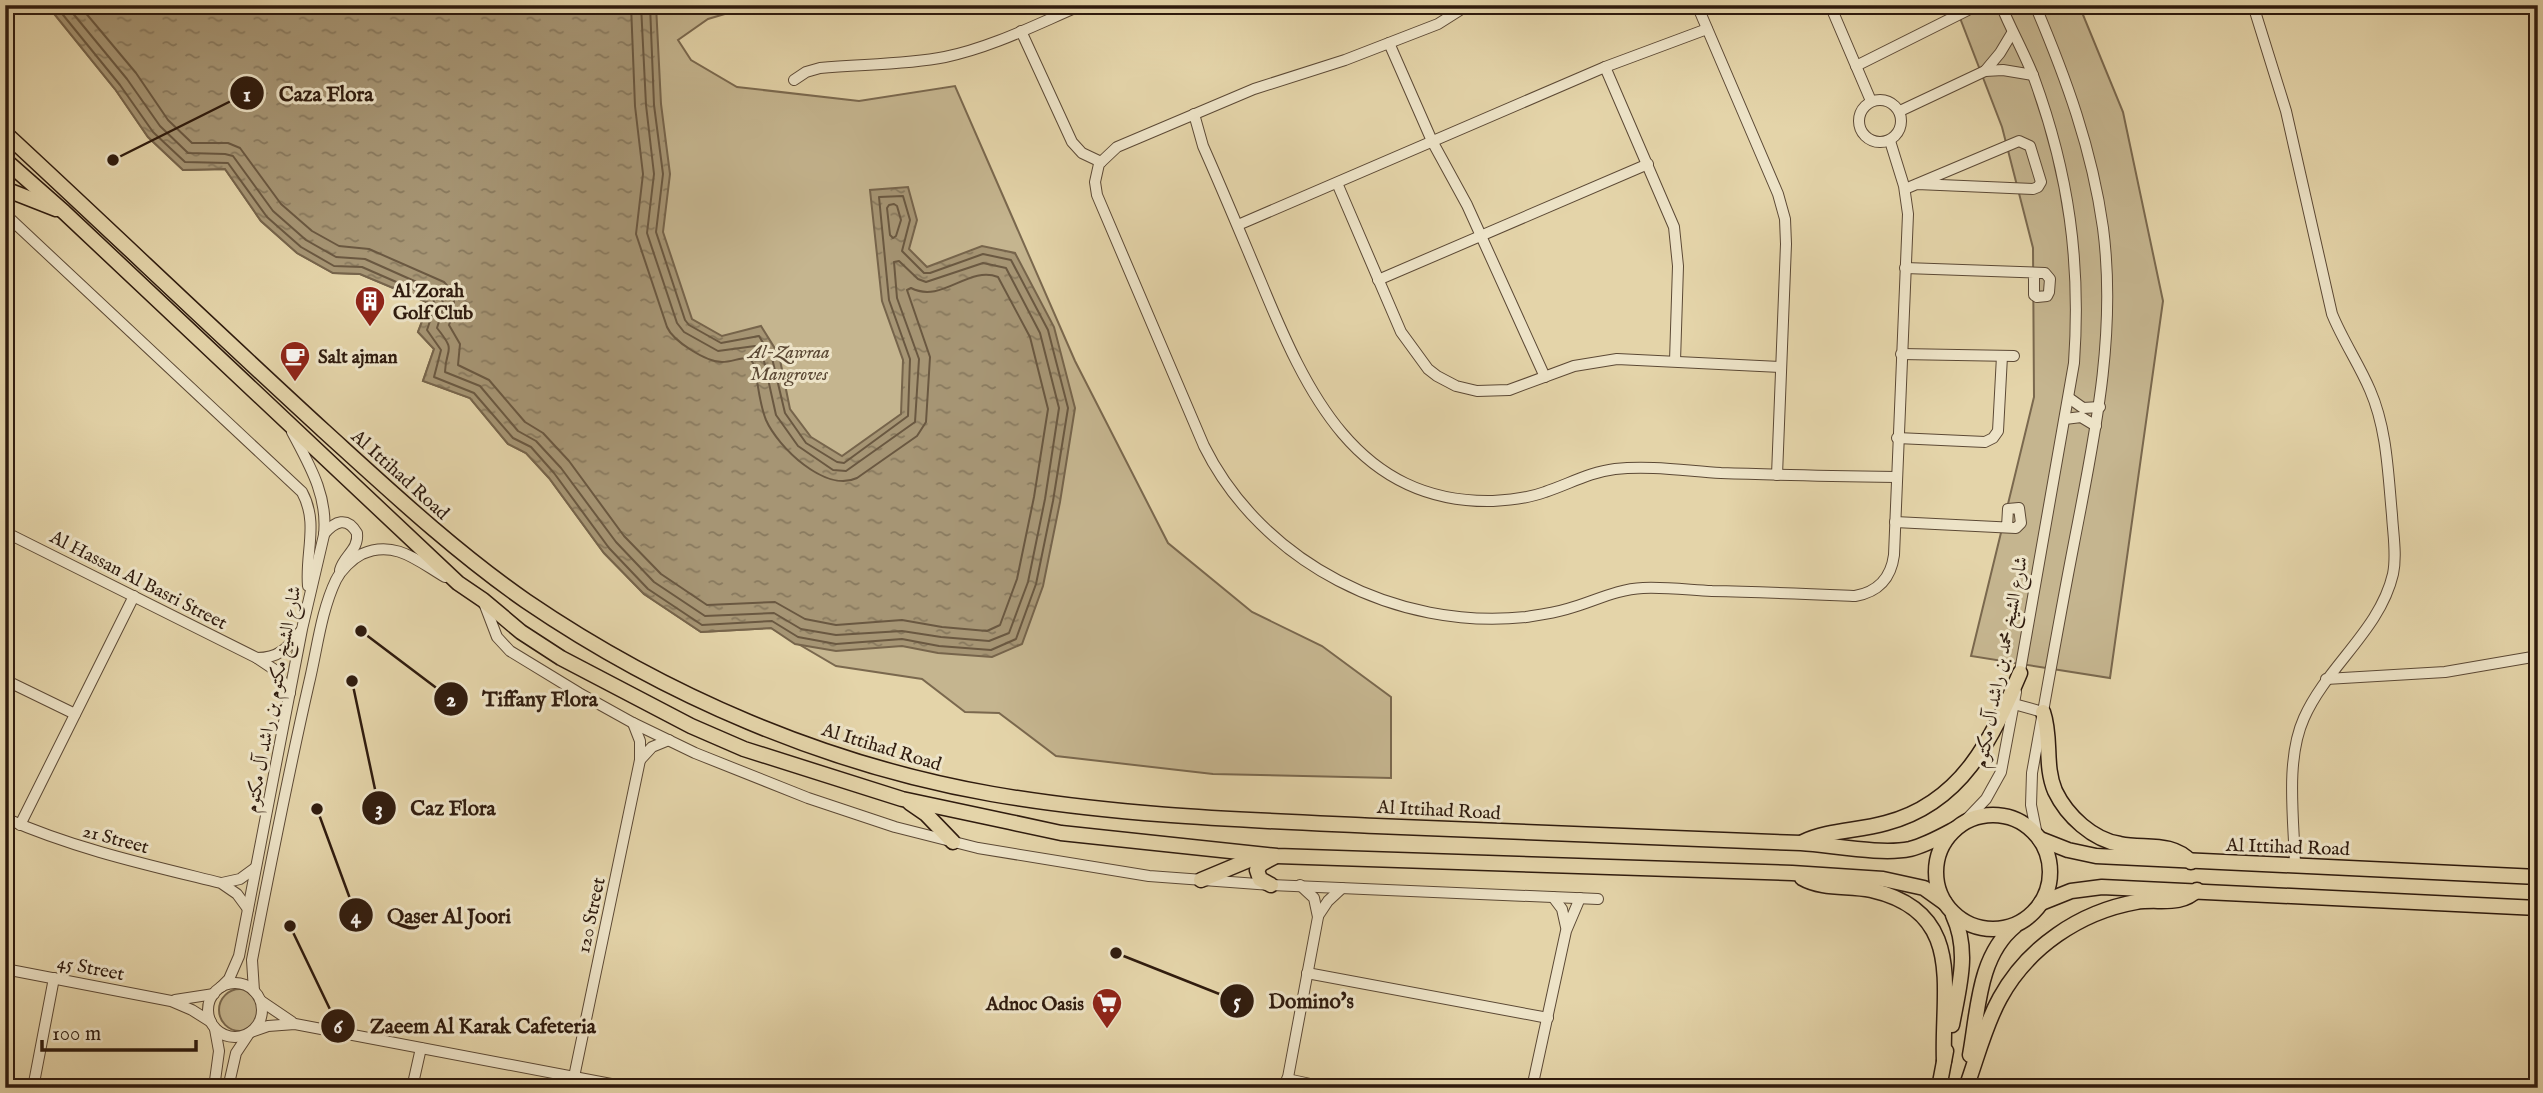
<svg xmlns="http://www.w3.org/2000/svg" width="2543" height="1093" viewBox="0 0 2543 1093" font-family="'IM FELL English',Amiri,serif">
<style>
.green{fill:#c5b58f;stroke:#7a684e;stroke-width:2}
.water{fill:url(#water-ripples);stroke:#76644b;stroke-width:2}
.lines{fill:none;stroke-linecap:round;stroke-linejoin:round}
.shore{stroke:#6a5841;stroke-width:2}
.minor-casing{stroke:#5c4935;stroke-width:12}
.highway-casing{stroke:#2f1b0e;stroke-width:17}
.minor{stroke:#ede3c7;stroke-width:10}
.highway{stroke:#e4d4a9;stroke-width:14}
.labels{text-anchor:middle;stroke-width:6;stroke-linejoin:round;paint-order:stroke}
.poi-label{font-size:19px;font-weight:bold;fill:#2f1b0e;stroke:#ede3c7;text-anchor:start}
.park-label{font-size:19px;font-style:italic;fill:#5c4935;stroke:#ede3c7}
.street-label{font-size:19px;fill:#2f1b0e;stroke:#ede3c7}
.leader{fill:none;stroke:#2f1b0e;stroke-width:2.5}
.callout-dot{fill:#2f1b0e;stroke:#ede3c7;stroke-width:2.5}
.mark-label{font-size:21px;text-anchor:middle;font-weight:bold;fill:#fff}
.callout-label{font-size:21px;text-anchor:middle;font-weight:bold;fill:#2f1b0e;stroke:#ede3c7;stroke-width:6;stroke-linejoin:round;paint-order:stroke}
</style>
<defs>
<pattern id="water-ripples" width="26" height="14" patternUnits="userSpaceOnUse" patternTransform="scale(1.75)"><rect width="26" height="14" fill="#a69574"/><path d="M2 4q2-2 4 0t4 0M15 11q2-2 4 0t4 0" fill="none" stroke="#88795e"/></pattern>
</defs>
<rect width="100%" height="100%" fill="#e4d4a9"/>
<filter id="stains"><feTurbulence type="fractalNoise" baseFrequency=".00286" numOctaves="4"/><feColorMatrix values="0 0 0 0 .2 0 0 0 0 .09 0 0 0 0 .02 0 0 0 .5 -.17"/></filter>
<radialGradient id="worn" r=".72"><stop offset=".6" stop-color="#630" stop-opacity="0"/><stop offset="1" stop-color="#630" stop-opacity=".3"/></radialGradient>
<!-- green -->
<g class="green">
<polygon points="47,5 755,5 708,19 678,40 691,60 737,87 859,101 955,86 1075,361 1168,543 1252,612 1322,646 1391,697 1391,778 1213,774 1056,756 999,713 965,712 922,679 836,666 771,628 701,632 644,594 604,553 549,478 526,453 508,444 470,398 423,381 434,349 418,332 429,303 360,274 333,273 297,253 261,221 225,169 183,170 148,137 115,89"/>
<polygon points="1955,5 2079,5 2123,112 2163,301 2110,678 1971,656 2034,397 2033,248 2002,127"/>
<circle cx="240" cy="1010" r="21"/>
</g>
<!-- water -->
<polygon class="water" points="47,5 656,5 661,104 670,174 663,232 692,319 722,336 761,326 779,355 790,409 811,437 842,456 901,414 903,360 882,301 870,190 908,187 917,220 909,249 927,267 982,246 1015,253 1054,327 1075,408 1060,502 1043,586 1022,644 992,657 938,653 902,646 836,651 795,644 771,628 701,632 644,594 604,553 549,478 526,453 508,444 470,398 423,381 434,349 418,332 429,303 360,274 333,273 297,253 261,221 225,169 183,170 148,137 115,89"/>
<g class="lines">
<!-- shore -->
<g class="shore">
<polyline points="55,5 120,85 153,132 185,162 228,163 267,217 301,247 334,266 362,267 433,298 435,306 427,330 441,350 434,377 474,393 513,438 531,447 554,473 609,548 648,589 702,625 772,621 798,637 836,644 902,639 939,646 991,650 1016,639 1036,584 1053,501 1068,408 1048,330 1011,260 983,254 930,273 924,273 902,251 910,220 903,196 879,197 889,300 910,359 908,416 844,463 837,462 806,443 785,413 772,358 759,336 721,343 689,325 685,320 656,232 663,174 654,105 650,5"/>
<path d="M66,5L127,79L160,126L188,153L225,154L233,156L273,211L306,240L336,257L365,259L439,292L444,305L437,328C457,353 446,346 445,372L480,386L518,431L536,441L561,468L616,542L654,582L705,616L774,613L801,629L836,635L902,631L941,637L989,641L1009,633L1028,582L1045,499L1059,408L1040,333L1006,268L983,263L926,282L918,279L899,261L894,262L897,298L919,359L915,422L846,471L833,470L798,446L776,415L764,361L755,346L718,351L684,332L677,323L647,233L654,174L646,105L641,5"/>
<path d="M79,5L136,73L168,120L192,143H228L240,148L281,204L312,231L339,246L369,249L444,282L451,290L454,300V311L449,325L460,344L458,365L489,380L525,422L543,433L569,461L624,536L661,574L707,605L775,602L805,619L836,625L902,620L942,627L987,631L1000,625L1017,579L1034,497L1048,409L1030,337L998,277C969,265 942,304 911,288L907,290L930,357L926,422L917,436L857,478C825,493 778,447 766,420C759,403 758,382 754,365L750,358C741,357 732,362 722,362C706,362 673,341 667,327L636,234L643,174L635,106L631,5"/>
<polygon points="894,204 897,206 901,220 896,236 893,238 890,235 887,208 889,205"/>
</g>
<!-- minor casing -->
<g class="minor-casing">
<g id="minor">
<path d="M1468,5L1438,24L1345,60L1254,89L1117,147L1099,164L1095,182L1097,195L1204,446C1262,563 1397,631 1526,617C1539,615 1554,613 1567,609C1593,602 1616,589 1643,588C1666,587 1690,590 1712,591C1760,592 1807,594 1855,596C1878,592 1891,578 1894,555L1908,214L1904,186L1890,141"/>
<polyline points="1697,5 1778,194 1785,219 1786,244 1777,475"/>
<polyline points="1830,5 1871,101"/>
<path d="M2001,5C2011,30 2025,54 2034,78C2069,174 2081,262 2074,363L2019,677"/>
<path d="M2035,5C2066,78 2092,149 2103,228C2117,335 2094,439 2074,543C2059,620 2046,696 2032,773L2031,805L2037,835"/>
<path d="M2253,5L2286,111L2332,314C2343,341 2359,364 2370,390C2387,429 2388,473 2392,515C2393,534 2397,555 2393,574C2380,630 2327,666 2304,718C2285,760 2294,820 2295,865"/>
<polyline points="1021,31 1072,142 1082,153 1101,162"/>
<polyline points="1389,43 1432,141 1467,205 1545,377"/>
<polyline points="1856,66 1978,5"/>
<polyline points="1605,67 1674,227 1678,266 1675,361"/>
<polyline points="1985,71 2000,53 2012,33"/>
<path d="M794,80L806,72L820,68C862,64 904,65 945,57C993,47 1037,24 1082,5"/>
<circle cx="1880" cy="121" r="21"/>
<polyline points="1900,111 1985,71 2003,70 2033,75"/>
<path d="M1194,114L1203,146C1223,191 1242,237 1261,282C1306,391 1356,504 1493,501C1511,500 1529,498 1545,492C1569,484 1590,472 1615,469C1650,465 1687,471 1721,473C1779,475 1837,476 1896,477"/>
<polyline points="1337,183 1401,332 1428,369 1437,376 1456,386 1477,391 1509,390 1574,366 1617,359 1781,367"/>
<polyline points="1905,189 2019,141 2030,146 2041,182 2038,187 2033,189 1917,184"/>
<path d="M5,214L302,492C319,523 305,553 308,586"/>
<polyline points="1238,225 1605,67 1707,29"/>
<polyline points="1905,268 2045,273 2050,279 2049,292 2047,296 2037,297 2034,295 2034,273"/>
<polyline points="1378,280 1648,164"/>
<polyline points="1901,354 2014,356"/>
<polyline points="2069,398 2083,408 2100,407"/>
<polyline points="2065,419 2081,417 2096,426"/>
<polyline points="1897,438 1985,442 1993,438 1998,431 2002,356"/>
<polyline points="1895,522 2016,528 2021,523 2019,508 2008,509 2007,527"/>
<polyline points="5,532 257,658 275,670 290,693"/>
<path d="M324,534C335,521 347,516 357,533C359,550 344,555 340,570"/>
<polyline points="484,603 497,637 510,651 579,693 633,723 695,753 808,798 895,827 978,848 1149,876 1271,885 1598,899"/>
<path d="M257,658C280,658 288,647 301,631"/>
<polyline points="2326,679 2445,672 2538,656"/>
<polyline points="5,680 75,714"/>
<polyline points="2014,704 2043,712"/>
<polyline points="640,760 652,747 669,740"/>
<path d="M5,818C75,849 148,865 221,883L237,894L248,909"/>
<polyline points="1965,821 1986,799 2001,772 2016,692"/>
<polyline points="20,825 134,596"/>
<polyline points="222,883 240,879 255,868"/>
<polyline points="1553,897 1562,909 1566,927"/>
<polyline points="1318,916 1328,901 1342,888"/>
<polyline points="5,969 171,1001 192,1010 211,1022"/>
<polyline points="1307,973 1548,1018"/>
<circle cx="235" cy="1010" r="27"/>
<path d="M221,987L229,979L239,956L302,629L324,535C328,496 310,466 292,432"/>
<path d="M254,991L252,960C270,867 288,775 309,683C317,650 321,611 336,580C341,570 352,559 362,554C395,539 419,562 445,577"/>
<polyline points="175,1000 214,994"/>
<polyline points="261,1001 292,1022"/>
<polyline points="251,1032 268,1026 295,1024 632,1088"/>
<polyline points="574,1077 640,760 640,741 633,723"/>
<polyline points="1287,1079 1329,1088"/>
<polyline points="33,1088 54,978"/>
<polyline points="214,1088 219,1051 215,1029"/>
<polyline points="228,1088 236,1053 248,1035"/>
<polyline points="412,1088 421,1048"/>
<polyline points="1286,1088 1318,917 1314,898 1300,885"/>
<polyline points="1532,1088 1566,931 1580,898"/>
</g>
</g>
<!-- highway casing -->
<g class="highway-casing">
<g id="highway">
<path d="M5,133C112,232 217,333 324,431C389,490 454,551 526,601C664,695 826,765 992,794C1119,816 1247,820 1376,826C1517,832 1659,838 1801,843C1832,845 1881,855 1910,849C1926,845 1940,837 1955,829"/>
<polyline points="5,160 64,212 458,583 483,600 521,632 561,658 691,726 744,749 902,799 1010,822 1061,833 1277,856 1792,873 1883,879 1924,888 1945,903"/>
<polyline points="5,189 56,209"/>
<path d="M2043,712C2052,738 2044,765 2055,791C2067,816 2093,840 2120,844C2145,849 2172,841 2191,862"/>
<polyline points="910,803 926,814 953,842"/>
<circle cx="1993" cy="872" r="57"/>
<polyline points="2040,839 2068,850 2096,856 2538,877"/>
<path d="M1803,842C1828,830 1858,831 1886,823C1962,803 1992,739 2020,673"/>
<path d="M1802,878C1823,890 1849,885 1871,890C1967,912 1941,989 1944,1061"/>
<polyline points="1201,880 1261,855"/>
<polyline points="1271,885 1260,879 1257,870 1261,864 1274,857"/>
<polyline points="2041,903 2071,891 2102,887 2538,908"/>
<path d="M1952,1025C1959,987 1970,951 1953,915"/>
<path d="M1970,1055C1978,1012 1978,956 2015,926"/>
<polyline points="1939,1088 1946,1051"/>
<path d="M1966,1088C1977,1058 1985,1025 2000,998C2028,947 2080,912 2136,902C2158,898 2180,907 2197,890"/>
</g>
</g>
<!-- minor -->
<use href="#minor" class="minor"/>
<!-- highway -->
<use href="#highway" class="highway"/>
</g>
<!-- icons -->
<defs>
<g id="building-pin" transform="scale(1.575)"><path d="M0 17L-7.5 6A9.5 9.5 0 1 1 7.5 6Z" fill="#8f2418" stroke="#ede3c7"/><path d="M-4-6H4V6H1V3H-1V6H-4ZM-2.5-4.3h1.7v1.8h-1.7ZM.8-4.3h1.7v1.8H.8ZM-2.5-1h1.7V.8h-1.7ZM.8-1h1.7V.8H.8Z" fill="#fff"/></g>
<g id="cafe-pin" transform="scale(1.575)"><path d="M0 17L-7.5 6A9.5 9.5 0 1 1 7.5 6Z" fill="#8f2418" stroke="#ede3c7"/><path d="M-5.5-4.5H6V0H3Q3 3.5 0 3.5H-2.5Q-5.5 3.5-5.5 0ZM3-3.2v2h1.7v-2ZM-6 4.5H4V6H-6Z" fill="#fff"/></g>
<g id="supermarket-pin" transform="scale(1.575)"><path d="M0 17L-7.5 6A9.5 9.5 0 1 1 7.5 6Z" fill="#8f2418" stroke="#ede3c7"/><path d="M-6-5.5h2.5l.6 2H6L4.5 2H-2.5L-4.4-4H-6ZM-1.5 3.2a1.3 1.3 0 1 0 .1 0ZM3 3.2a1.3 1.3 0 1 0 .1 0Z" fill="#fff"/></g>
</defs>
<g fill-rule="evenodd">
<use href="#building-pin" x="370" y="301"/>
<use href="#cafe-pin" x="295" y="356"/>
<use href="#supermarket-pin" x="1107" y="1003"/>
</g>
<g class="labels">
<!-- poi labels -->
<g class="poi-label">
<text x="393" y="297">Al Zorah<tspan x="393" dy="22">Golf Club</tspan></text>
<text x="318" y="363">Salt ajman</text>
<text x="1084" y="1010" text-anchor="end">Adnoc Oasis</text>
</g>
<!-- park labels -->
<g class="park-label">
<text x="789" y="358">Al-Zawraa<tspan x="789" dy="22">Mangroves</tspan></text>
</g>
<!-- street labels -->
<g class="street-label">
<text transform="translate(401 474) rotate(42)" y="7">Al Ittihad Road</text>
<text transform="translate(139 579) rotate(27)" y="7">Al Hassan Al Basri Street</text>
<text transform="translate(2000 662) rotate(-79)" y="7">شارع الشيخ محمد بن راشد آل مكتوم</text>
<text transform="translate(272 699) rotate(-79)" y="7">شارع الشيخ مكتوم بن راشد آل مكتوم</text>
<text transform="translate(882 746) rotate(17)" y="7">Al Ittihad Road</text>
<text transform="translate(1439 809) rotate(3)" y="7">Al Ittihad Road</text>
<text transform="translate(116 838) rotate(15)" y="7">21 Street</text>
<text transform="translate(2288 846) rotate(2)" y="7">Al Ittihad Road</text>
<text transform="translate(590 915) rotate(-78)" y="7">120 Street</text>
<text transform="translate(91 967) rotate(11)" y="7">45 Street</text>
</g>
</g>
<!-- callouts -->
<path class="leader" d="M113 160L247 93M361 631L451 699M352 681L379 808M317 809L356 915M1116 953L1237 1001M290 926L338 1026"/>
<g class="callout-dot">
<circle cx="113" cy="160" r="7"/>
<circle cx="361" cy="631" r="7"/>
<circle cx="352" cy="681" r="7"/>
<circle cx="317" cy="809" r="7"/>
<circle cx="1116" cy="953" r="7"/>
<circle cx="290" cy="926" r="7"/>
<circle cx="247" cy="93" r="18"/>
<circle cx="451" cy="699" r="18"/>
<circle cx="379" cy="808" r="18"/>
<circle cx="356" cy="915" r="18"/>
<circle cx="1237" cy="1001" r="18"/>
<circle cx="338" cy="1026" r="18"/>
</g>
<g class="mark-label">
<text x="247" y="101">1</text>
<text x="451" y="706">2</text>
<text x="379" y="815">3</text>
<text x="356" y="923">4</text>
<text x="1237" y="1008">5</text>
<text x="338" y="1033">6</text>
</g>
<g class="callout-label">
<text x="326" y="101">Caza Flora</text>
<text x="540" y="706">Tiffany Flora</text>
<text x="453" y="815">Caz Flora</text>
<text x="449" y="923">Qaser Al Joori</text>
<text x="1311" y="1008">Domino's</text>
<text x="483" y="1033">Zaeem Al Karak Cafeteria</text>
</g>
<!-- margin -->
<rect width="2543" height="1093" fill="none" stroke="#e4d4a9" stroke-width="28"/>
<rect x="7" y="7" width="2529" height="1079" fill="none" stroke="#2f1b0e" stroke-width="3.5"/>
<rect x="14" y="14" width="2515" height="1065" fill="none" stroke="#2f1b0e" stroke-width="2"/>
<!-- scale -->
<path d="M42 1040v10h154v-10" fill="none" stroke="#2f1b0e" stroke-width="3.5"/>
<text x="52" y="1040" font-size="21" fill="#2f1b0e" stroke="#ede3c7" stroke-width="5" paint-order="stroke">100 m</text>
<rect width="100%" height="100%" filter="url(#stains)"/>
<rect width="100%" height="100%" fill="url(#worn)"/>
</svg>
